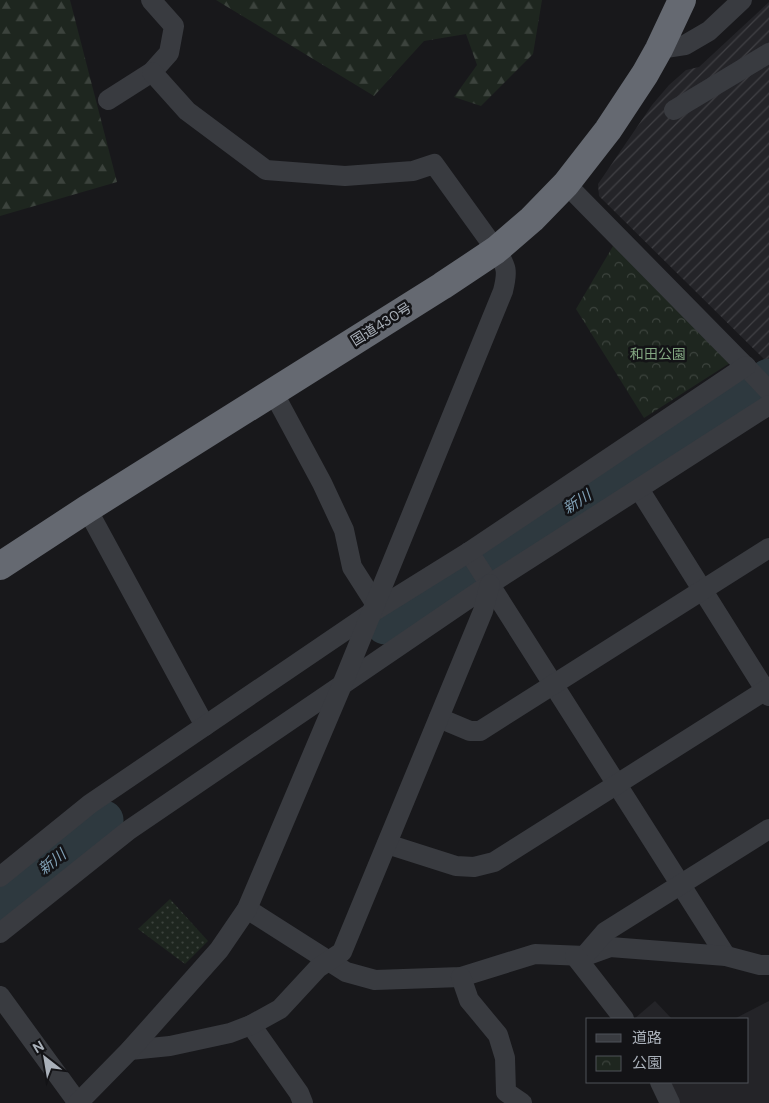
<svg xmlns="http://www.w3.org/2000/svg" width="769" height="1103" viewBox="0 0 769 1103" font-family="'DM Sans','Noto Sans JP',sans-serif">
<style>
.built{fill:#242428}
.industrial{fill:url(#industrial-furrows)}
.grass{fill:url(#grass-dots)}
.forest{fill:url(#forest-firs)}
.park{fill:url(#park-crowns)}
.lines{fill:none;stroke-linecap:round;stroke-linejoin:round}
.river{stroke:#2e393f;stroke-width:39}
.minor{stroke:#393b40;stroke-width:20}
.highway{stroke:#656971;stroke-width:28}
.labels{text-anchor:middle;stroke-width:5;stroke-linejoin:round;paint-order:stroke}
.street-label{font-size:14px;fill:#aab1ba;stroke:#131316}
.park-label{font-size:14px;fill:#82a681;stroke:#131316}
.water-label{font-size:15px;font-style:italic;fill:#81a1b6;stroke:#131316}
</style>
<defs>
<pattern id="industrial-furrows" width="10" height="10" patternUnits="userSpaceOnUse" patternTransform="scale(1.25)"><rect width="10" height="10" fill="#242428"/><path d="M-1 1l2-2M0 10L10 0M9 11l2-2" fill="none" stroke="#414145"/></pattern>
<pattern id="grass-dots" width="8" height="8" patternUnits="userSpaceOnUse" patternTransform="scale(1.25)"><rect width="8" height="8" fill="#1e261f"/><path d="M2 2h.1M6 6h.1" fill="none" stroke="#3c433d" stroke-width="1.8" stroke-linecap="round"/></pattern>
<pattern id="forest-firs" width="22" height="20" patternUnits="userSpaceOnUse" patternTransform="scale(1.25)"><rect width="22" height="20" fill="#1e261f"/><path d="M5 1l3.5 6h-7zM16 11l3.5 6h-7z" fill="#3c433d"/></pattern>
<pattern id="park-crowns" width="20" height="18" patternUnits="userSpaceOnUse" patternTransform="scale(1.25)"><rect width="20" height="18" fill="#1e261f"/><path d="M2 6a3 3 0 1 1 6 0M12 15a3 3 0 1 1 6 0" fill="none" stroke="#3c433d"/></pattern>
</defs>
<rect width="100%" height="100%" fill="#18181b"/>
<!-- built -->
<g class="built">
<polygon points="655,1001 672,1019 634,1019"/>
<polygon points="769,1001 769,1103 680,1103 670,1082 748,1082 748,1019 734,1019"/>
</g>
<!-- industrial -->
<polygon class="industrial" points="769,2 769,364 599,196 598,184 652,105 669,85 686,70 699,67"/>
<!-- grass -->
<polygon class="grass" points="170,899 208,941 185,964 138,929"/>
<!-- forest -->
<g class="forest">
<polygon points="0,0 70,0 117,182 0,216"/>
<polygon points="216,0 542,0 533,54 481,106 454,97 477,65 466,34 424,41 374,96"/>
</g>
<!-- park -->
<polygon class="park" points="613,246 733,361 644,418 576,309"/>
<g class="lines">
<!-- river -->
<g class="river">
<polyline points="385,625 769,378"/>
<polyline points="0,904 104,820"/>
</g>
<!-- minor -->
<g class="minor">
<polyline points="659,49 685,45 709,31 742,0"/>
<polyline points="108,100 152,72 169,53 174,26 151,0"/>
<polyline points="674,110 769,53"/>
<polyline points="566,184 751,372 769,391"/>
<polyline points="273,392 322,483 344,530 352,567 375,603"/>
<polyline points="639,489 769,696"/>
<polyline points="87,509 205,726"/>
<polyline points="469,552 726,956"/>
<polyline points="439,718 470,731 480,731 769,548"/>
<polyline points="387,844 456,866 474,867 494,862 769,688"/>
<polyline points="0,877 90,804 371,613 469,552 746,366"/>
<polyline points="247,909 346,972 375,980 461,977 535,954 585,956 610,947 726,956 760,965 769,965"/>
<polyline points="0,933 129,830 490,584 769,405"/>
<polyline points="586,954 605,932 769,829"/>
<polyline points="575,956 624,1019"/>
<polyline points="461,977 469,1000 498,1035 505,1058 506,1092 522,1103"/>
<polyline points="0,996 78,1103"/>
<polyline points="251,1025 299,1093 303,1103"/>
<polyline points="130,1050 170,1046 230,1033 251,1025 280,1009 318,968 342,952 483,611 490,584"/>
<polyline points="660,1082 670,1103"/>
<path d="M78,1103L130,1050L219,950L247,909L342,685L503,291C508,271 507,267 496,250L434,164L413,171L345,176L266,170L187,111L152,72"/>
</g>
<!-- highway -->
<polyline class="highway" points="0,566 87,509 442,286 496,250 532,219 566,184 608,130 645,74 659,49 682,0"/>
</g>
<g class="labels">
<!-- street labels -->
<g class="street-label">
<text transform="translate(381 324) rotate(-32)" y="5">国道430号</text>
</g>
<!-- park labels -->
<g class="park-label">
<text x="658" y="359">和田公園</text>
</g>
<!-- water labels -->
<g class="water-label">
<text transform="translate(577 502) rotate(-33)" y="5">新川</text>
<text transform="translate(52 862) rotate(-39)" y="5">新川</text>
</g>
</g>
<!-- legend -->
<rect x="586" y="1018" width="162" height="65" fill="#131316" stroke="#4f5258"/>
<rect x="596" y="1034" width="25" height="8" fill="#393b40" stroke="#4f5258"/>
<text x="632" y="1043" font-size="15" fill="#aab1ba">道路</text>
<rect x="596" y="1056" width="25" height="15" fill="url(#park-crowns)" stroke="#4f5258"/>
<text x="632" y="1068" font-size="15" fill="#aab1ba">公園</text>
<!-- north arrow -->
<g transform="translate(45 1058) rotate(329)" stroke="#131316" stroke-width="4" paint-order="stroke">
<path d="M0-4L9 19L0 12L-9 19Z" fill="#aab1ba"/>
<text y="-8" font-size="14" font-weight="bold" text-anchor="middle" fill="#aab1ba">N</text>
</g>
</svg>
